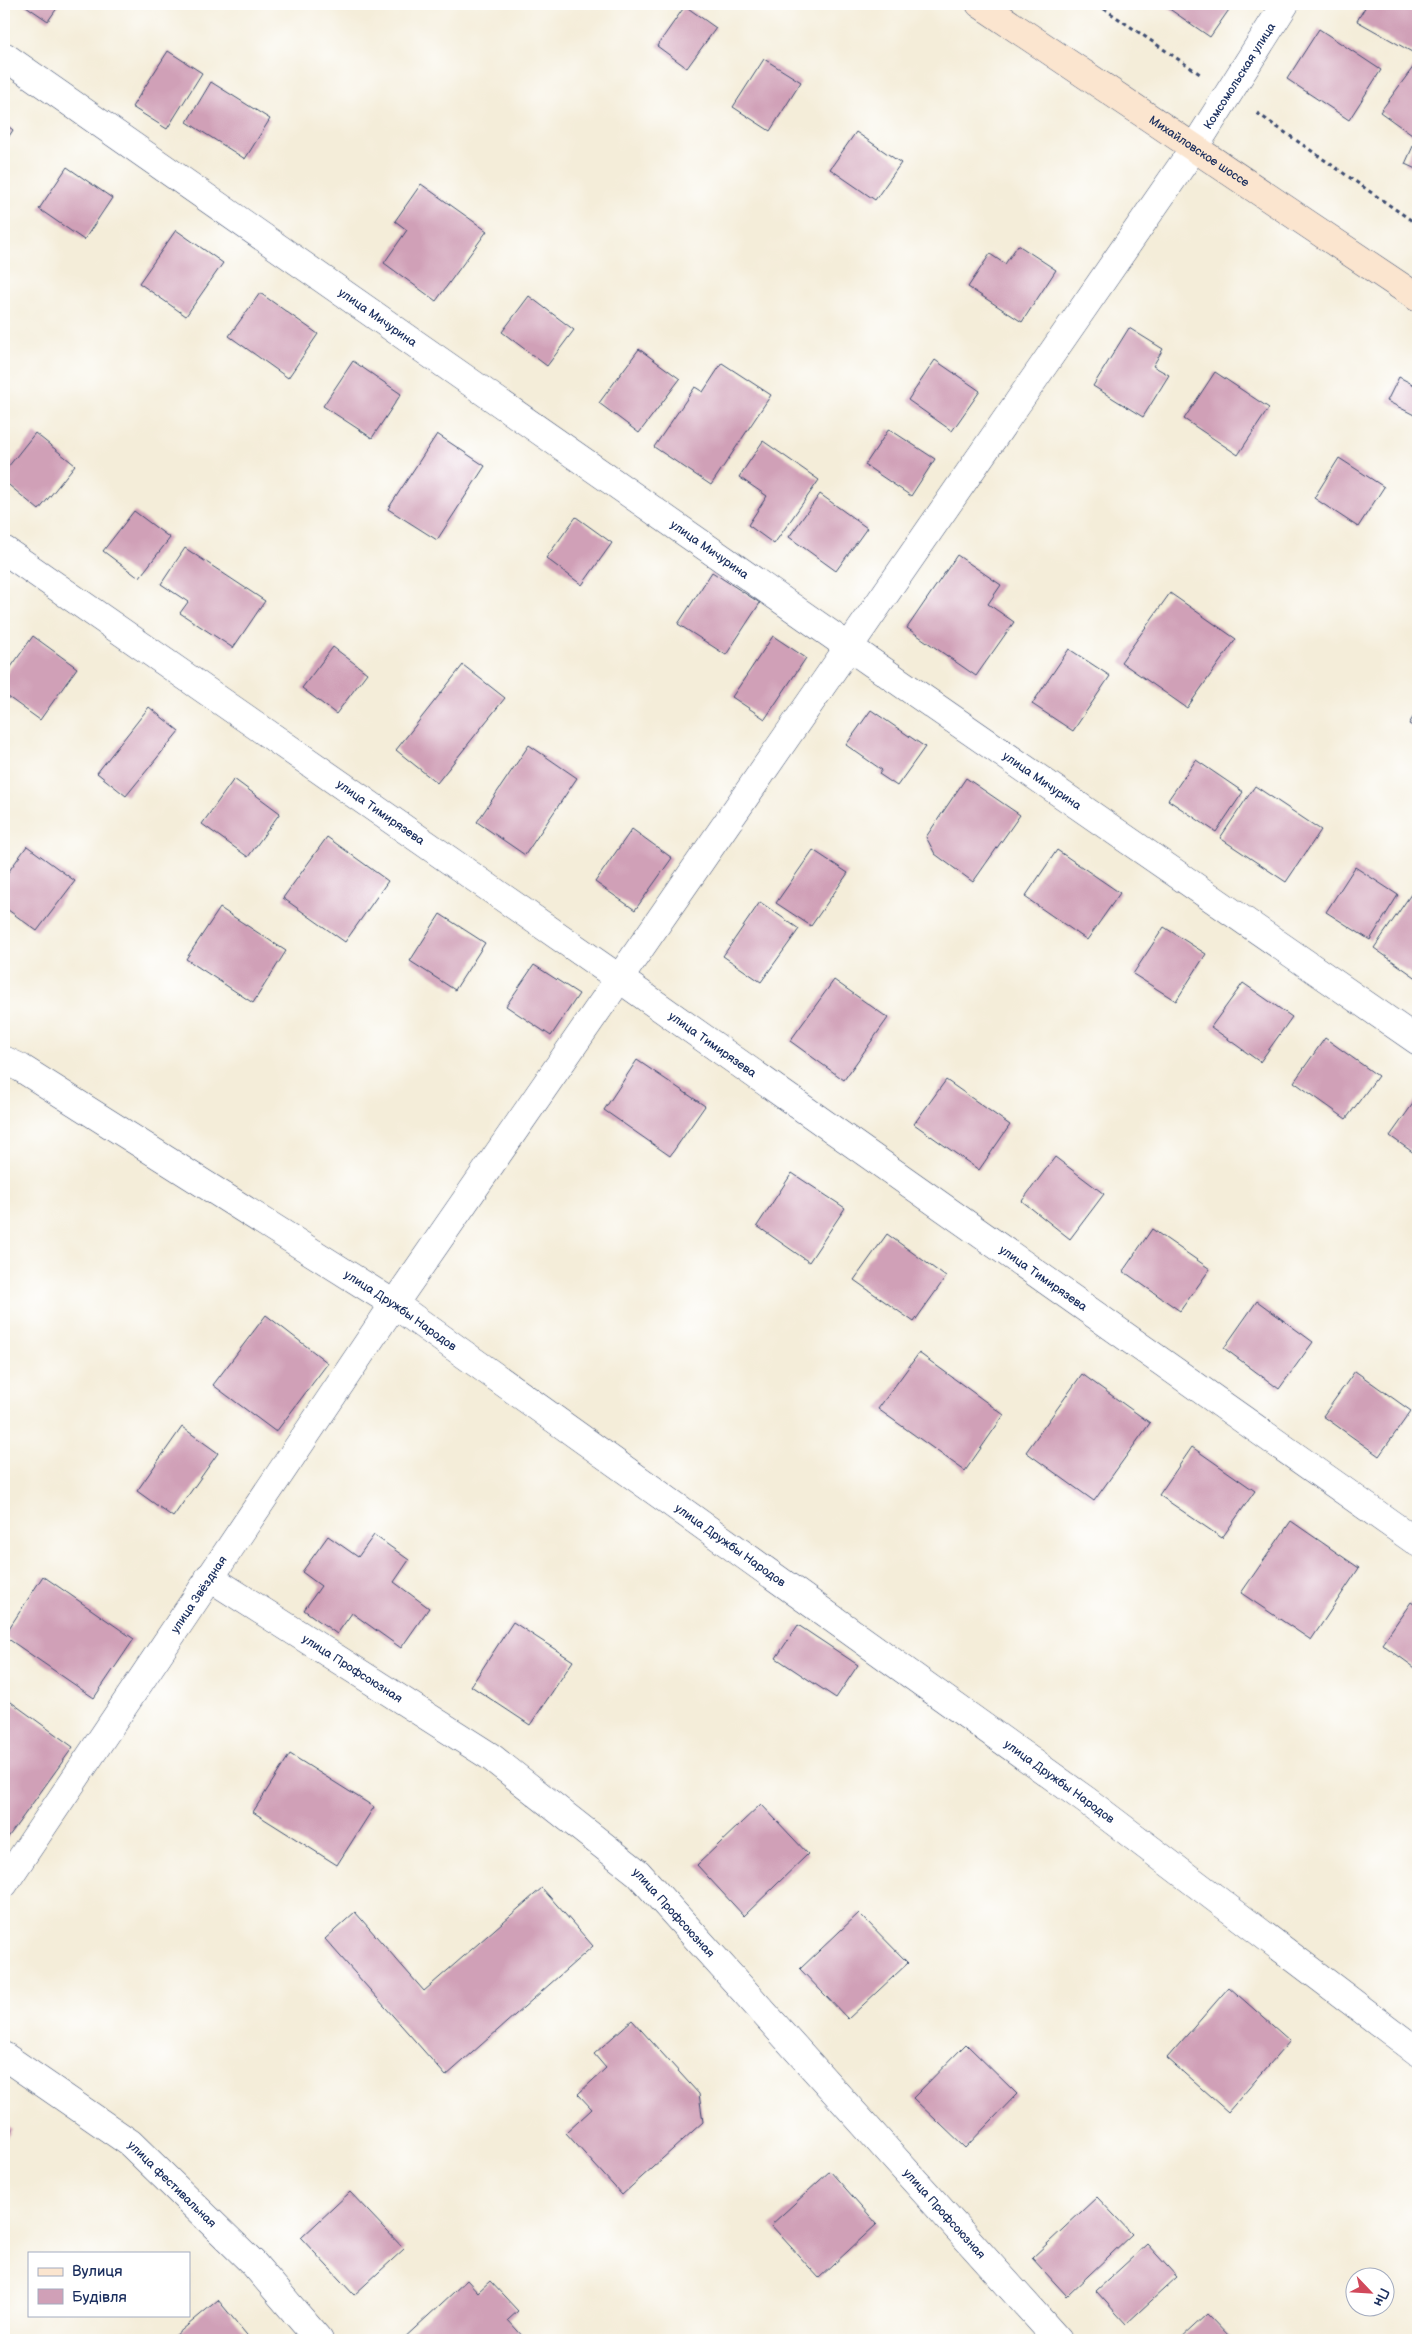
<svg xmlns="http://www.w3.org/2000/svg" width="1422" height="2344" viewBox="0 0 1422 2344" font-family="'Balsamiq Sans',sans-serif">
<style>
.building{fill:#d0a0b7}
.lines{fill:none;stroke-linecap:round;stroke-linejoin:round}
.minor-casing{stroke:#3c4c70;stroke-width:29}
.secondary-casing{stroke:#3c4c70;stroke-width:29}
.path{stroke:#3c4c70;stroke-width:3;stroke-dasharray:4 4;stroke-linecap:butt}
.minor{stroke:#fff;stroke-width:28}
.secondary{stroke:#fbe5cf;stroke-width:28}
.labels{text-anchor:middle;stroke-width:4.5;stroke-linejoin:round;paint-order:stroke}
.street-label{font-size:12px;fill:#1b2f5e;stroke:#fff}
</style>
<rect width="100%" height="100%" fill="#fff"/>
<filter id="ink" filterUnits="userSpaceOnUse"><feTurbulence type="fractalNoise" baseFrequency=".02" numOctaves="2"/><feDisplacementMap in="SourceGraphic" scale="10" xChannelSelector="R" yChannelSelector="G"/><feConvolveMatrix kernelMatrix="1 2 1 2 8 2 1 2 1" color-interpolation-filters="sRGB"/></filter>
<filter id="wash" filterUnits="userSpaceOnUse"><feTurbulence type="fractalNoise" baseFrequency=".0096" numOctaves="4" result="noise"/><feDisplacementMap in="SourceGraphic" scale="20" xChannelSelector="R" yChannelSelector="G"/><feGaussianBlur stdDeviation="1.12" result="paint"/><feColorMatrix in="noise" values="0 0 0 0 0 0 0 0 0 0 0 0 0 0 0 0 0 1.4 0 .05"/><feComposite in="paint" operator="in"/></filter>
<g filter="url(#wash)">
<rect width="100%" height="100%" fill="#f4edd9"/>
<g id="blocks">
<!-- building -->
<g class="building">
<polygon points="23,4 60,4 48,21"/>
<polygon points="1171,4 1233,4 1210,37 1168,8"/>
<polygon points="1367,4 1418,4 1418,42 1412,52 1357,21"/>
<polygon points="685,6 716,28 687,68 657,46"/>
<polygon points="1319,29 1381,70 1349,120 1287,79"/>
<polygon points="168,51 202,73 167,129 132,107"/>
<polygon points="764,59 801,82 770,131 733,107"/>
<polygon points="1417,62 1418,63 1418,126 1412,135 1380,112"/>
<polygon points="211,82 270,119 245,159 187,122"/>
<polygon points="4,123 13,130 4,144"/>
<polygon points="856,132 901,163 875,200 830,169"/>
<polygon points="1418,135 1418,170 1405,164"/>
<polygon points="67,167 112,198 84,240 39,209"/>
<polygon points="421,184 487,231 436,301 384,263 407,230 395,221"/>
<polygon points="176,230 223,263 186,316 139,283"/>
<polygon points="1018,245 1056,270 1022,322 968,287 990,254 1005,264"/>
<polygon points="260,293 318,334 288,378 229,336"/>
<polygon points="529,296 574,330 547,366 502,332"/>
<polygon points="1129,328 1163,349 1153,366 1169,375 1143,417 1093,386"/>
<polygon points="639,349 680,379 639,433 599,403"/>
<polygon points="935,360 980,391 952,431 908,400"/>
<polygon points="353,361 401,394 372,438 323,406"/>
<polygon points="722,363 771,395 711,485 654,447 695,387 703,392"/>
<polygon points="1215,372 1269,408 1238,455 1184,419"/>
<polygon points="1399,377 1418,387 1418,417 1387,401"/>
<polygon points="889,429 935,459 911,496 865,465"/>
<polygon points="35,433 75,465 39,510 4,481 4,472"/>
<polygon points="437,434 485,466 437,540 388,509"/>
<polygon points="763,441 819,480 774,544 748,525 767,496 739,477"/>
<polygon points="1339,458 1384,487 1358,527 1314,498"/>
<polygon points="820,494 867,528 836,571 789,537"/>
<polygon points="134,511 170,538 139,578 103,551"/>
<polygon points="576,517 612,543 582,585 546,558"/>
<polygon points="185,548 265,601 233,648 180,613 188,602 161,584"/>
<polygon points="957,555 1001,585 988,604 1014,622 976,676 907,628"/>
<polygon points="712,572 760,603 726,655 678,624"/>
<polygon points="1170,593 1236,639 1187,708 1121,662"/>
<polygon points="33,636 77,668 40,720 4,694 4,677"/>
<polygon points="773,636 806,658 765,719 732,697"/>
<polygon points="333,647 367,673 336,714 302,688"/>
<polygon points="1069,649 1110,676 1073,731 1032,704"/>
<polygon points="463,665 505,698 437,783 396,750"/>
<polygon points="149,707 179,731 126,796 97,773"/>
<polygon points="1418,709 1418,729 1409,724"/>
<polygon points="871,710 925,747 897,786 879,774 882,770 846,745"/>
<polygon points="529,745 577,778 525,855 477,822"/>
<polygon points="1196,760 1243,792 1216,832 1168,800"/>
<polygon points="966,778 1020,815 973,882 935,854 926,837"/>
<polygon points="234,779 280,813 248,857 202,824"/>
<polygon points="1255,786 1321,830 1286,882 1220,838"/>
<polygon points="632,829 672,858 635,910 595,882"/>
<polygon points="327,837 388,881 345,942 283,898"/>
<polygon points="27,846 75,881 37,931 4,907 4,878"/>
<polygon points="813,850 848,873 811,926 776,903"/>
<polygon points="1057,850 1120,893 1087,940 1025,897"/>
<polygon points="1355,867 1398,895 1370,940 1326,912"/>
<polygon points="1418,884 1418,979 1374,948"/>
<polygon points="760,902 799,929 761,982 723,956"/>
<polygon points="220,908 286,951 253,1003 186,959"/>
<polygon points="440,914 485,943 455,990 410,961"/>
<polygon points="1164,927 1206,954 1176,1001 1133,974"/>
<polygon points="534,965 579,994 551,1036 506,1006"/>
<polygon points="834,980 888,1018 844,1080 790,1041"/>
<polygon points="1243,983 1292,1017 1260,1062 1211,1027"/>
<polygon points="1325,1038 1378,1076 1346,1119 1294,1082"/>
<polygon points="637,1060 705,1106 670,1156 604,1110"/>
<polygon points="946,1080 1010,1125 979,1170 914,1124"/>
<polygon points="1417,1098 1418,1100 1418,1156 1390,1136"/>
<polygon points="1055,1157 1104,1194 1070,1239 1022,1201"/>
<polygon points="792,1173 845,1208 809,1262 757,1226"/>
<polygon points="1152,1229 1210,1269 1180,1311 1123,1271"/>
<polygon points="887,1234 946,1277 914,1322 854,1280"/>
<polygon points="1257,1301 1313,1342 1279,1389 1224,1348"/>
<polygon points="266,1315 328,1363 276,1432 213,1385"/>
<polygon points="919,1353 1004,1415 965,1471 878,1409"/>
<polygon points="1355,1371 1411,1411 1379,1456 1323,1416"/>
<polygon points="1082,1374 1150,1423 1094,1501 1026,1452"/>
<polygon points="182,1427 218,1453 173,1517 137,1491"/>
<polygon points="1192,1447 1255,1491 1222,1538 1159,1495"/>
<polygon points="1291,1521 1359,1568 1311,1640 1241,1593"/>
<polygon points="374,1535 409,1560 394,1582 429,1608 401,1648 352,1613 337,1634 304,1610 321,1586 302,1572 328,1536 358,1557"/>
<polygon points="43,1576 134,1639 94,1698 4,1636"/>
<polygon points="1411,1602 1418,1607 1418,1670 1382,1644"/>
<polygon points="513,1622 573,1661 530,1725 471,1686"/>
<polygon points="798,1625 858,1665 836,1698 776,1658"/>
<polygon points="4,1697 73,1747 4,1843"/>
<polygon points="290,1754 374,1807 337,1865 253,1812"/>
<polygon points="761,1804 808,1854 744,1916 697,1865"/>
<polygon points="542,1888 593,1946 446,2076 325,1939 355,1912 424,1991"/>
<polygon points="859,1913 908,1963 848,2019 800,1969"/>
<polygon points="1229,1987 1290,2041 1228,2112 1167,2058"/>
<polygon points="632,2020 699,2094 703,2122 622,2195 566,2133 592,2109 578,2094 606,2068 594,2054"/>
<polygon points="966,2044 1017,2094 965,2148 913,2098"/>
<polygon points="4,2124 12,2129 4,2142"/>
<polygon points="830,2171 877,2224 819,2278 771,2225"/>
<polygon points="350,2192 404,2249 354,2295 301,2238"/>
<polygon points="1097,2197 1132,2234 1067,2296 1032,2258"/>
<polygon points="1147,2244 1177,2277 1126,2324 1096,2291"/>
<polygon points="467,2280 478,2292 490,2281 518,2311 508,2320 526,2340 402,2340"/>
<polygon points="218,2300 251,2340 170,2340"/>
<polygon points="1207,2314 1232,2340 1179,2340"/>
</g>
</g>
</g>
<g filter="url(#ink)">
<use href="#blocks" fill-opacity="0" stroke="#3c4c70" stroke-width="1"/>
<g class="lines">
<!-- minor casing -->
<g class="minor-casing">
<g id="minor">
<path id="s1" d="M4,56L849,647L1418,1041"/>
<path id="s2" d="M4,550L620,979L1418,1543"/>
<path id="s3" d="M4,1060L21,1068L394,1304L1087,1801L1418,2052"/>
<path id="s4" d="M209,1577L491,1757L638,1873L1058,2340"/>
<path id="s5" d="M4,1884L394,1304L1194,148L1285,4"/>
<path id="s6" d="M4,2056L130,2143L253,2263L319,2340"/>
</g>
</g>
<!-- secondary casing -->
<g class="secondary-casing">
<g id="secondary">
<path id="s7" d="M980,4L1418,298"/>
</g>
</g>
<!-- path -->
<g class="path">
<polyline points="1097,4 1200,74"/>
<polyline points="1257,113 1418,225"/>
</g>
<!-- minor -->
<use href="#minor" class="minor"/>
<!-- secondary -->
<use href="#secondary" class="secondary"/>
</g>
</g>
<g class="labels">
<!-- street labels -->
<g class="street-label">
<text dy="4" stroke="none"><textPath href="#s5" startOffset="2190">Комсомольская улица</textPath></text>
<text dy="4" stroke="none"><textPath href="#s7" startOffset="264">Михайловское шоссе</textPath></text>
<text dy="4" stroke="none"><textPath href="#s1" startOffset="456">улица Мичурина</textPath></text>
<text dy="4" stroke="none"><textPath href="#s1" startOffset="861">улица Мичурина</textPath></text>
<text dy="4" stroke="none"><textPath href="#s1" startOffset="1266">улица Мичурина</textPath></text>
<text dy="4" stroke="none"><textPath href="#s2" startOffset="459">улица Тимирязева</textPath></text>
<text dy="4" stroke="none"><textPath href="#s2" startOffset="864">улица Тимирязева</textPath></text>
<text dy="4" stroke="none"><textPath href="#s2" startOffset="1269">улица Тимирязева</textPath></text>
<text dy="4" stroke="none"><textPath href="#s3" startOffset="469">улица Дружбы Народов</textPath></text>
<text dy="4" stroke="none"><textPath href="#s3" startOffset="874">улица Дружбы Народов</textPath></text>
<text dy="4" stroke="none"><textPath href="#s5" startOffset="349">улица Звёздная</textPath></text>
<text dy="4" stroke="none"><textPath href="#s4" startOffset="170">улица Профсоюзная</textPath></text>
<text dy="4" stroke="none"><textPath href="#s3" startOffset="1279">улица Дружбы Народов</textPath></text>
<text dy="4" stroke="none"><textPath href="#s4" startOffset="575">улица Профсоюзная</textPath></text>
<text dy="4" stroke="none"><textPath href="#s6" startOffset="212">улица фестивальная</textPath></text>
<text dy="4" stroke="none"><textPath href="#s4" startOffset="980">улица Профсоюзная</textPath></text>
</g>
</g>
<!-- margin -->
<rect width="1422" height="2344" fill="none" stroke="#fff" stroke-width="20"/>
<!-- legend -->
<rect x="28" y="2252" width="162" height="65" fill="#ffffff" stroke="#a4acbf"/>
<rect x="38" y="2268" width="25" height="8" fill="#fbe5cf" stroke="#a4acbf"/>
<text x="72" y="2276" font-size="15" fill="#1b2f5e">Вулиця</text>
<rect x="38" y="2289" width="25" height="15" fill="#d0a0b7" stroke="#a4acbf"/>
<text x="72" y="2302" font-size="15" fill="#1b2f5e">Будівля</text>
<!-- north arrow -->
<g transform="translate(1370 2292) rotate(115)"><circle r="24" fill="#ffffff" stroke="#a4acbf"/>
<path d="M0-4L9 19L0 12L-9 19Z" fill="#d1495b"/>
<text y="-8" font-size="14" font-weight="bold" text-anchor="middle" fill="#1b2f5e">Пн</text>
</g>
</svg>
